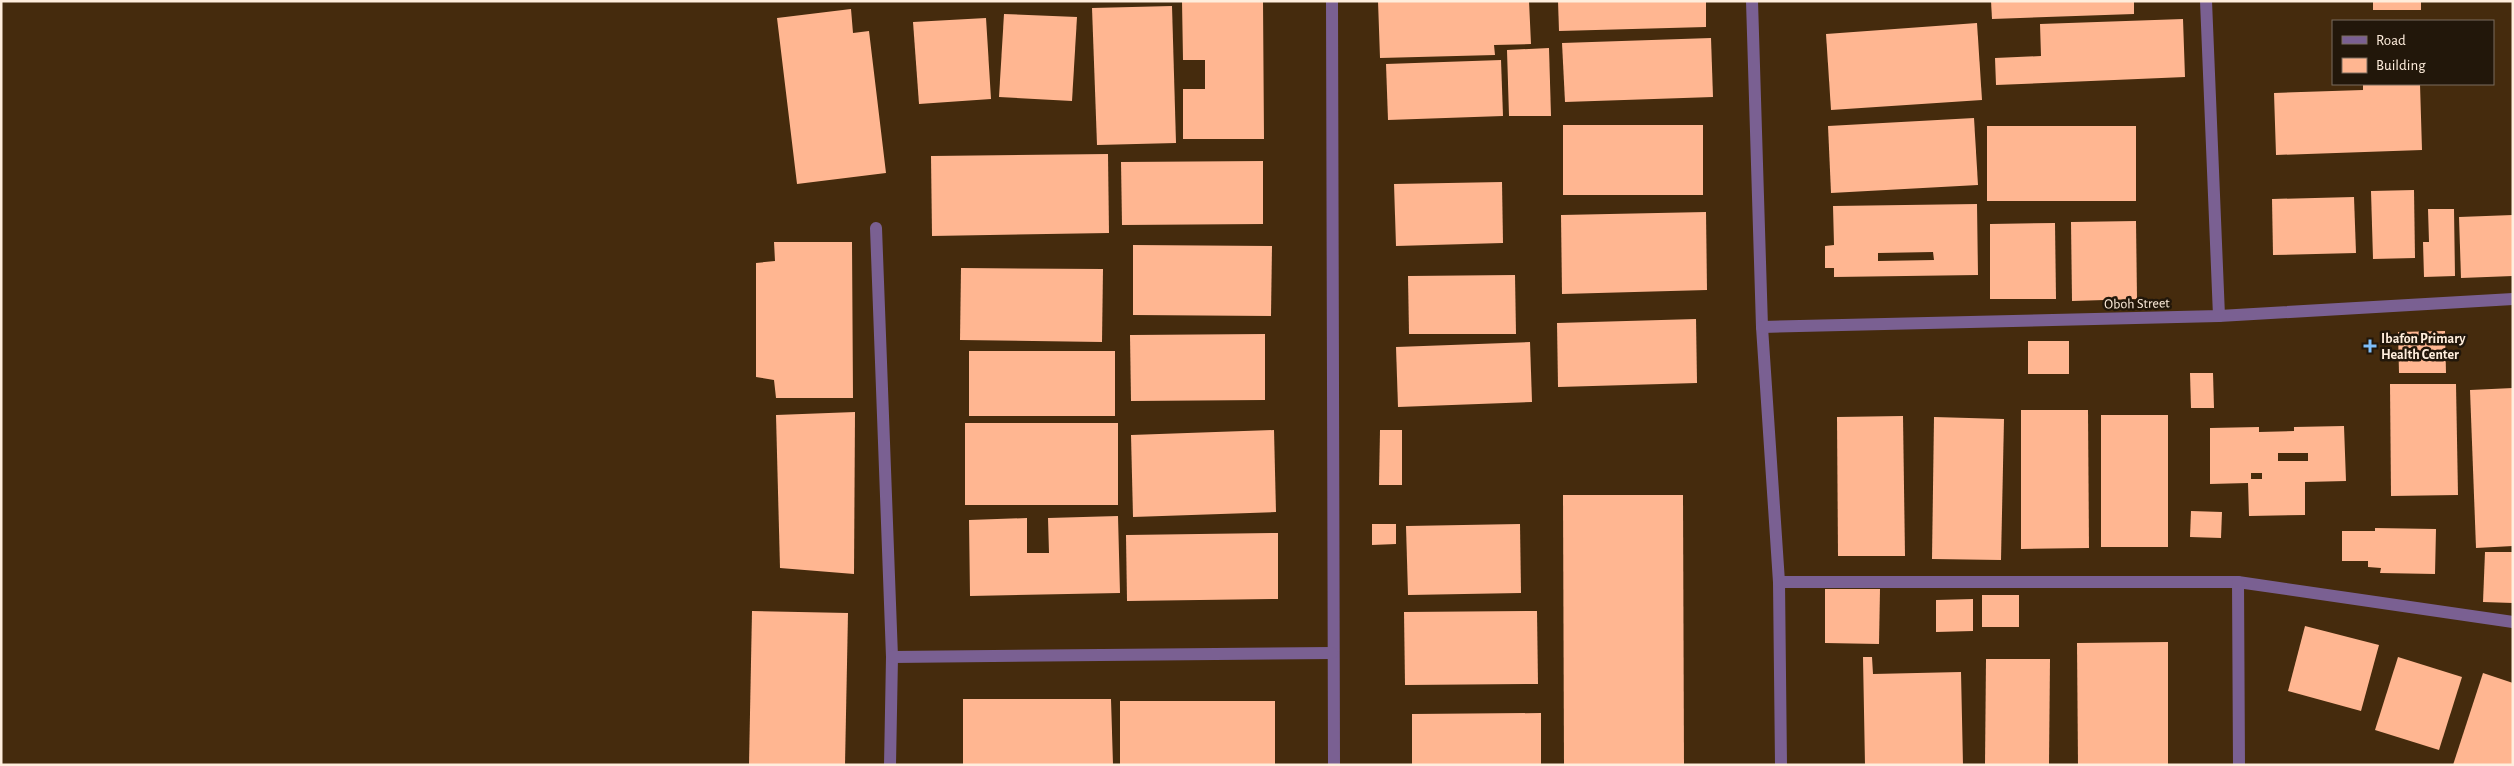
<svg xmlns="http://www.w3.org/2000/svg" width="2514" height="766" viewBox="0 0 2514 766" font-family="'Alegreya Sans',sans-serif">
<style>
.building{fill:#ffb691;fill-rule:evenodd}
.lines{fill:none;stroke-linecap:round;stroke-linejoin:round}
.minor{stroke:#7a6092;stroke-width:12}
.poi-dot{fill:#7ebef9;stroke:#22170a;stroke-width:2}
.labels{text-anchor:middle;stroke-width:5;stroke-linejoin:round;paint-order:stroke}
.street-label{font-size:14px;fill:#fed;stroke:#22170a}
.poi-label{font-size:14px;font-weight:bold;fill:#fed;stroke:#22170a;text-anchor:start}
</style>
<rect width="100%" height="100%" fill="#452b0d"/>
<!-- building -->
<g class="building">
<polygon points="1182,1 1263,1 1264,139 1183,139 1183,89 1205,89 1205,60 1183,60"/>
<polygon points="1378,1 1529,1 1531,44 1494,45 1495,55 1380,58"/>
<polygon points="1558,1 1706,1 1706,27 1559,31"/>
<polygon points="1991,1 2134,1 2134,14 1992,19"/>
<rect x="2373" y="1" width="48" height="9"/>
<polygon points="1172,6 1176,143 1097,145 1092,8"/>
<polygon points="851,9 853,33 869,31 886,173 797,184 777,18"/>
<polygon points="1004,14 1077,17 1072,101 999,97"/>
<polygon points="986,18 991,99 919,104 913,22"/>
<polygon points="2183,19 2185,77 1996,85 1995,58 2041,56 2040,24"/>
<polygon points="1977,23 1982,100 1831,110 1826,34"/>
<polygon points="1711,38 1713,97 1565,102 1562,43"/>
<polygon points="1549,48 1551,116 1509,116 1507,50"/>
<polygon points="1501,60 1503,116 1388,120 1386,64"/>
<polygon points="2363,84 2420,84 2422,150 2276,155 2274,93 2363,90"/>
<polygon points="1974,118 1978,185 1831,193 1828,126"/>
<rect x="1563" y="125" width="140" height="70"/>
<rect x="1987" y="126" width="149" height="75"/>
<polygon points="1108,154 1109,233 932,236 931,156"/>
<polygon points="1263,161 1263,224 1122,225 1121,162"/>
<polygon points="1502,182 1503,243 1396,246 1394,184"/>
<polygon points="2414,190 2415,258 2373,259 2371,191"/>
<polygon points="2354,197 2356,253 2273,255 2272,199"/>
<path d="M1977,204L1978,275L1834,277V268H1825V246L1834,245L1833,206ZM1933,252L1934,260L1878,261V253Z"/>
<polygon points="2428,209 2454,209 2455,276 2424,277 2423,242 2429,242"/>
<polygon points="1706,212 1707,290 1562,294 1561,215"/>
<polygon points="2513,215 2513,276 2461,278 2459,217"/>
<polygon points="2136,221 2137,299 2072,301 2071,222"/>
<polygon points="2055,223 2056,299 1990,299 1990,224"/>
<polygon points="774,242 852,242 853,398 776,398 774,380 756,377 756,263 775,261"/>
<polygon points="1133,245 1272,246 1271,316 1133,315"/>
<polygon points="961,268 1103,269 1102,342 960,340"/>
<polygon points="1515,275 1516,334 1409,334 1408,276"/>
<polygon points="1696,319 1697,383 1558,387 1557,323"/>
<polygon points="2445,331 2446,373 2399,373 2398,332"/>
<polygon points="1265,334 1265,400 1131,401 1130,335"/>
<rect x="2028" y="341" width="41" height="33"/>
<polygon points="1530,342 1532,402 1398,407 1396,347"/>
<rect x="969" y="351" width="146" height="65"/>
<polygon points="2190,373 2213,373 2214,408 2191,408"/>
<polygon points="2390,384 2456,384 2458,495 2391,496"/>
<polygon points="2513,388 2513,546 2476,548 2470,390"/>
<polygon points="2021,410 2088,410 2089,548 2021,549"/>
<polygon points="855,412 854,574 780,568 776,415"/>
<rect x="2101" y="415" width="67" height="132"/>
<polygon points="1903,416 1905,556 1838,556 1837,417"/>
<polygon points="1934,417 2004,419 2001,560 1932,559"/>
<rect x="965" y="423" width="153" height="82"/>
<path d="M2344,426L2346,481L2305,482V515L2249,516L2248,483L2210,484V428L2259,427V432L2294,431V427ZM2278,453H2308V461H2278ZM2251,473H2262V479H2251Z"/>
<polygon points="1274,430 1276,512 1133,517 1131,435"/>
<polygon points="1380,430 1402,430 1402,485 1379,485"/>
<polygon points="1563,495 1683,495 1684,765 1564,765"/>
<polygon points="2191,511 2222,512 2221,538 2190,537"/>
<polygon points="1118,516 1120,593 970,596 969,520 1027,518 1027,553 1049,553 1048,518"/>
<polygon points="1372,524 1396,524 1396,544 1372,545"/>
<polygon points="1520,524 1521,593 1408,595 1406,526"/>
<polygon points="2375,528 2436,529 2435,574 2380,573 2381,568 2368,567 2368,561 2342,561 2342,531 2375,531"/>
<polygon points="1278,533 1278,599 1127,601 1126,535"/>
<polygon points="2485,552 2513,552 2513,603 2483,602"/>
<polygon points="1825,589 1880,589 1879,644 1825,643"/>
<rect x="1982" y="595" width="37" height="32"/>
<polygon points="1973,599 1973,631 1936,632 1936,600"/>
<polygon points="752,611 848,613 845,765 749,765"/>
<polygon points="1537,611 1538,684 1405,685 1404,612"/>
<polygon points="2305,626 2379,645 2361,711 2288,691"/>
<polygon points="2168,642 2168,765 2078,765 2077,643"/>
<polygon points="1863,657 1872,657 1873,674 1961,672 1963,765 1865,765"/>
<polygon points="2398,657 2462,677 2439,750 2375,730"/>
<polygon points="1986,659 2050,659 2049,765 1985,765"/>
<polygon points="2483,673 2513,683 2513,765 2453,765"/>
<polygon points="963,699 1111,699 1113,765 963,765"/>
<rect x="1120" y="701" width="155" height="64"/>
<polygon points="1541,713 1541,765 1412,765 1412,714"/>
</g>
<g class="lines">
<!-- minor -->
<g class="minor">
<polyline points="1332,1 1334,765"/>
<polyline points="1752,1 1762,327 1779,582 1781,765"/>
<polyline points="2206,1 2219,316"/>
<polyline points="876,228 892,657 890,765"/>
<polyline points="1762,327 2219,316 2513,299"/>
<polyline points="1779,582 2238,582 2513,622"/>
<polyline points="2238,582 2239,765"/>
<polyline points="892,657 1332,653"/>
</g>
</g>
<!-- markers -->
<path class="poi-dot" d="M2367.5 338.5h5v5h5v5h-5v5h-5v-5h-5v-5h5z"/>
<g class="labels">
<!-- street labels -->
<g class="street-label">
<text transform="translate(2137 303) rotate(-1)" y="5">Oboh Street</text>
</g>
<!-- poi labels -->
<g class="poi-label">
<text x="2381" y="343">Ibafon Primary<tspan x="2381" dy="16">Health Center</tspan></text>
</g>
</g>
<!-- border -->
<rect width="2514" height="766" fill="none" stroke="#ffeedd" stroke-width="5"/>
<!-- legend -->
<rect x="2332" y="20" width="162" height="65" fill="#22170a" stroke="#7a6d5e"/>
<rect x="2342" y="36" width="25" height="8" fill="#7a6092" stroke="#7a6d5e"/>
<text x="2376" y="45" font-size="15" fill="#ffeedd">Road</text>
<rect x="2342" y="58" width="25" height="15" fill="#ffb691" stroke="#7a6d5e"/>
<text x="2376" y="70" font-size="15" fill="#ffeedd">Building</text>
</svg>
